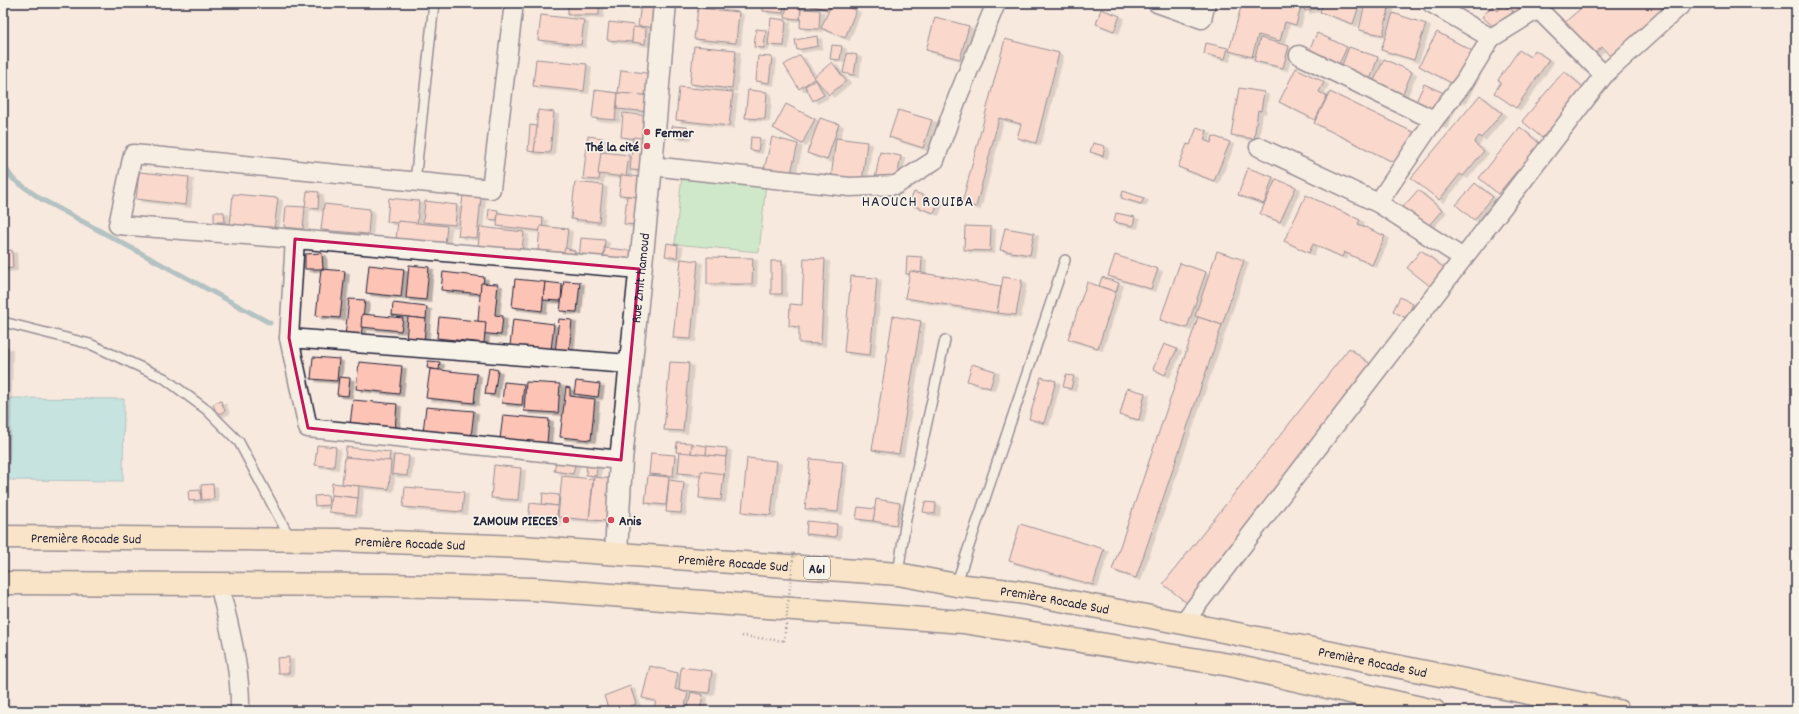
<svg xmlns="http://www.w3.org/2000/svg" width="1799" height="714" viewBox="0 0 1799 714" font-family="Dekko,sans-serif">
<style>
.green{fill:#a1e6b2;stroke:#628476}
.water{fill:#8adce1;stroke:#60929f}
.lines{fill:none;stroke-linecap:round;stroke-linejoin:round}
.stream{stroke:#60929f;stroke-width:5}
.building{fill:#fdc3b5;stroke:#22223b;filter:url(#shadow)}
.service-casing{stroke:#22223b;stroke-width:12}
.minor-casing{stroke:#22223b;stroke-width:21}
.tertiary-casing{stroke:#22223b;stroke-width:25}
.motorway-casing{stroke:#22223b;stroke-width:25}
.path{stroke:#22223b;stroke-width:2.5;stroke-dasharray:1 3;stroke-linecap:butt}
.service{stroke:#f7f3e8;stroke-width:9}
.minor{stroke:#f7f3e8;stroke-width:18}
.tertiary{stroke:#f7f3e8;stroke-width:22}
.motorway{stroke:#faddab;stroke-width:22}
.path-bridge{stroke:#22223b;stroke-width:2.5;stroke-dasharray:1 3;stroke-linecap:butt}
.marked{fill:none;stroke:#c2185b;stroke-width:3;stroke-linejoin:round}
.poi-dot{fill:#d1495b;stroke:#f7f3e8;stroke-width:1.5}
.labels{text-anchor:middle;stroke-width:3.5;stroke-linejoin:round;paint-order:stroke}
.shield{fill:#f7f3e8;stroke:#62616f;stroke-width:1}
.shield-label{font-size:13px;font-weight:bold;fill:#22223b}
.poi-label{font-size:14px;font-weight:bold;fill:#22223b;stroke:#f7f3e8;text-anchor:start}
.street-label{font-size:14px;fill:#22223b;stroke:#f7f3e8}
.quarter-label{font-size:16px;letter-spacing:1px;fill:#22223b;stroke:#f7f3e8}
</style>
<defs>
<filter id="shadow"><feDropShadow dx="4.5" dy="2.5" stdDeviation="0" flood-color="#0004"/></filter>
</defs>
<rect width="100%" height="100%" fill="#f8e9de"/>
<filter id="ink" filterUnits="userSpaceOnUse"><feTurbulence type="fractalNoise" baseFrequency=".025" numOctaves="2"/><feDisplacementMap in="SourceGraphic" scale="8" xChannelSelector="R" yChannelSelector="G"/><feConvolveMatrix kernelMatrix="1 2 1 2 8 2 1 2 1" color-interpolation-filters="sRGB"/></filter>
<g filter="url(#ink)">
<!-- green -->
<polygon class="green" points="682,175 766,183 759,252 675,244"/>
<!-- water -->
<polygon class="water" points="10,398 124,399 123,481 9,480"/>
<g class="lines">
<!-- stream -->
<polyline class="stream" points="3,165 13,179 41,199 270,323"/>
</g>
<!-- building -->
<g class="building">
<rect x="568" y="3" width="31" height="12"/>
<polygon points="641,3 661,3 658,28 638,26"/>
<polygon points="763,3 784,3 783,13 763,11"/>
<polygon points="787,3 801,3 800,19 785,18"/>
<polygon points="801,3 831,3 829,10"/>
<polygon points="832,3 838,3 856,10 845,38 821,28"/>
<polygon points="1242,3 1285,3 1301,7 1296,25 1285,22 1280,41 1258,35 1252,57 1229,51"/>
<polygon points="1303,3 1314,3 1315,9 1305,11"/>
<polygon points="1323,3 1360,3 1353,24 1320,12"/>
<polygon points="1365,3 1390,3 1383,35 1359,30"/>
<polygon points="1502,3 1538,3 1526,20"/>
<polygon points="1587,3 1598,3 1600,5 1603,3 1661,3 1669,12 1614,61 1602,47 1593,55 1565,22"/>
<polygon points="1503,4 1513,11 1498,30 1482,17 1492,6 1498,11"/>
<polygon points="698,8 739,12 736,43 694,39"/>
<polygon points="801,9 820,10 819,29 800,28"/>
<polygon points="1101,9 1120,16 1114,31 1096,24"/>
<polygon points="1393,13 1426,24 1414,60 1381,50"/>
<polygon points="541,15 584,20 581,45 538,40"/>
<polygon points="935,17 969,26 960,59 926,50"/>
<polygon points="771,18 786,20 784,46 768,45"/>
<polygon points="609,22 634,25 632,42 607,40"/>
<polygon points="633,27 646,28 645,44 632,42"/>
<polygon points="756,29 766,30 764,48 754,47"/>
<polygon points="1437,32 1482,56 1474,77 1461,101 1451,96 1457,86 1419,66"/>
<polygon points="1317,33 1347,47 1334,75 1304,61"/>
<polygon points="817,36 818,46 797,50 795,40"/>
<polygon points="1260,38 1289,46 1283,68 1254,61"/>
<polygon points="1005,39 1059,53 1036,143 1017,138 1021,124 999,118 976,207 962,203"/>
<polygon points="1206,43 1228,48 1225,59 1204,54"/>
<polygon points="832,45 842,46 840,60 830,59"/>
<polygon points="694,46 736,50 732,89 690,84"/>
<polygon points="1349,47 1378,57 1369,83 1339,73"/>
<polygon points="1519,50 1530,57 1535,50 1549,60 1516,108 1494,93 1501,82 1498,80"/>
<polygon points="847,53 857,55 854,75 843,73"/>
<polygon points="800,55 815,78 799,89 784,65"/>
<polygon points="758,56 772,57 769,83 756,81"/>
<polygon points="536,59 587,64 584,91 533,86"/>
<polygon points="1384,59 1412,72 1401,98 1372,85"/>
<polygon points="832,62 846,81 829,95 814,77"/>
<polygon points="1296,68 1324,82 1319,92 1327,96 1315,120 1279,102"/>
<polygon points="621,70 654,74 652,96 618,93"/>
<polygon points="1564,71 1590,93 1568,118 1563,114 1542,138 1522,121"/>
<polygon points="816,80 824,95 813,101 805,86"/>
<polygon points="1424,84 1455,98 1442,126 1411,113"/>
<polygon points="679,87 733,92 729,126 676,120"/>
<polygon points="1239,88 1264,92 1261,111 1258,110 1254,139 1231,135"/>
<polygon points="595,90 618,93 615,120 592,118"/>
<polygon points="748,90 767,92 765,119 745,118"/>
<polygon points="1330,92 1415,133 1399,165 1314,123"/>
<polygon points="618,93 654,96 652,112 617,109"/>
<polygon points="1480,95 1502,113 1481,138 1479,136 1474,143 1484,151 1463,176 1460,174 1439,200 1411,178"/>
<polygon points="786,104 815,119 802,144 773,128"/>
<polygon points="538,110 554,112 550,153 534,152"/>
<polygon points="898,110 932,120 923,148 889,137"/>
<polygon points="623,113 649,116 646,140 621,137"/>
<polygon points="820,118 839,124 827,160 807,153"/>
<polygon points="530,125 537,126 534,152 528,151"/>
<polygon points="672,126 687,127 686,137 671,136"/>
<polygon points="1197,127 1207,131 1204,140 1211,143 1213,136 1230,142 1214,181 1178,167 1187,144 1190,145"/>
<polygon points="1520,127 1545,148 1522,175 1517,171 1498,194 1479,178"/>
<polygon points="588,136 603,138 599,180 583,179"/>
<polygon points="633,137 649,139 645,171 630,170"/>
<polygon points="751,137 760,138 758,151 750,150"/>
<polygon points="772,137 798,144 788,185 762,178"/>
<polygon points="836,138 867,142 862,182 831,178"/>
<polygon points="1093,143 1105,146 1103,156 1090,152"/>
<polygon points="601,152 629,155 626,177 598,174"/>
<polygon points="880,152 901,156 894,194 873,190"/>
<polygon points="1248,168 1273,177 1264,204 1238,195"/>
<polygon points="139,172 189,177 186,205 136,199"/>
<polygon points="621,175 643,177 641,197 619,195"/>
<polygon points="1276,179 1296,187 1280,222 1260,214"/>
<polygon points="575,182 603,185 599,222 571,219"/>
<polygon points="1475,183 1493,197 1474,220 1456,205"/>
<polygon points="1418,190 1442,210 1419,237 1395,216"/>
<polygon points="307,191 319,192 318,209 305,207"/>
<polygon points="1123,191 1144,198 1141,204 1121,198"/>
<polygon points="914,192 939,201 934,213 909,204"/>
<polygon points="233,194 278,198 274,230 230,225"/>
<polygon points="463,195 481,197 477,238 458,236"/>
<polygon points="1306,195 1360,220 1358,224 1385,236 1372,265 1344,252 1342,257 1313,244 1309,253 1284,241"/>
<polygon points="627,196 641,197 638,225 624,224"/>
<polygon points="389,198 419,201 417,225 387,222"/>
<polygon points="425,201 457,205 455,225 423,222"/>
<polygon points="324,204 370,209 368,234 321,230"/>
<polygon points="286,206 305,207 303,229 284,227"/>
<polygon points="489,209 498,210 497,220 488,219"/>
<polygon points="214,212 224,212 225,222 214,222"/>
<polygon points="498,213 543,218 542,231 497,226"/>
<polygon points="1116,213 1135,217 1133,226 1114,222"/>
<polygon points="398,221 447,226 445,244 396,239"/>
<polygon points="540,226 568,229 565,253 538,250"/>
<polygon points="965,226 991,227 990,251 964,250"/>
<polygon points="480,227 524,232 522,251 478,247"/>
<polygon points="1005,228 1034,233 1030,255 1000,250"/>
<polygon points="581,238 605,240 603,262 579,259"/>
<polygon points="667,243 678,245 677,258 665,256"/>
<polygon points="565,248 575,251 572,263 562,260"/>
<polygon points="605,248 636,251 635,265 603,262"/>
<polygon points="12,250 13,268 3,269 3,251"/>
<polygon points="1421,250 1444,268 1430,286 1407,268"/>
<polygon points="1217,251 1244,260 1222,325 1195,316"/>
<polygon points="322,253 323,269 305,269 305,254"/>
<polygon points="1115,255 1158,269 1151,289 1108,276"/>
<polygon points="907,256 922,257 921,275 906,274"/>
<polygon points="707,257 753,258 752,284 707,284"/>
<polygon points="804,258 825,259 821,344 799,343 799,327 789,326 790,304 802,305"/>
<polygon points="681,259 698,261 691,339 673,338"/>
<rect x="771" y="261" width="11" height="33"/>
<polygon points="1180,263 1206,272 1187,328 1160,320"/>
<polygon points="369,265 404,269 401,297 366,293"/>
<polygon points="409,265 429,267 426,300 406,298"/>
<polygon points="321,269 345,271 340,318 316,316"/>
<polygon points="910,271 1001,286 997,313 905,298"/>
<polygon points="443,272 484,277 482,294 441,290"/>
<polygon points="851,276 877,278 870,355 844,352"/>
<polygon points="1003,277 1022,280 1016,315 997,313"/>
<polygon points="1102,277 1119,283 1116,292 1099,286"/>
<polygon points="515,279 545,282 542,311 512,307"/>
<polygon points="564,281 580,282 577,312 560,311"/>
<polygon points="545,282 562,284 561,301 543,300"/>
<polygon points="1087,282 1116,292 1098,348 1068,339"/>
<polygon points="481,283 498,284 495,315 503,316 501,335 477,333"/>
<polygon points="1400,297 1413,304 1406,318 1393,311"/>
<polygon points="349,299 365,300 361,338 345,336"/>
<polygon points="393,303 427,307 426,319 392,315"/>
<polygon points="362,314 403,318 401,331 361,327"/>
<polygon points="893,316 921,321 899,454 872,450"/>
<polygon points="408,317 426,319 424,343 406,341"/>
<polygon points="439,317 486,322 484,343 437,338"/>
<polygon points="1198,317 1222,325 1136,578 1112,570"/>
<polygon points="513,319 554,324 551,350 510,346"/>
<polygon points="559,319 572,320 569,353 555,352"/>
<polygon points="1164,344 1177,349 1165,375 1153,369"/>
<polygon points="3,347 8,347 5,458 3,458"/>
<polygon points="1349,348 1374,367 1188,604 1163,584"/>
<polygon points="313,357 339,359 337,381 311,379"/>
<polygon points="428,361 440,362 439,370 427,368"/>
<polygon points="359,362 402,366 399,394 356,389"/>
<polygon points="670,362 689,363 683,431 664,430"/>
<polygon points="972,364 995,371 990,388 967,381"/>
<polygon points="489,368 498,370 494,395 485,394"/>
<polygon points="430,369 477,374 474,403 426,398"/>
<polygon points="1066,375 1074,376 1071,389 1063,387"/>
<polygon points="339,377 350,378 348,396 337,395"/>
<polygon points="1041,377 1056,381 1044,423 1029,419"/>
<polygon points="576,381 600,384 598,397 574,394"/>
<polygon points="504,382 524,384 522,405 502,403"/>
<polygon points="526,382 560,384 558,413 524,411"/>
<polygon points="566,387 570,388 570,396 595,399 591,440 560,437"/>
<polygon points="1127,388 1145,393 1139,420 1120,415"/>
<polygon points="353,400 397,404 395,430 350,425"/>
<polygon points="221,401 225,411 217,415 213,404"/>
<polygon points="426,407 474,411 471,437 423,432"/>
<polygon points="503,415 549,419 547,443 500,439"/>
<polygon points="677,442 692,443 691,454 676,452"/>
<polygon points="692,444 707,446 706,455 691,454"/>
<polygon points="317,445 336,447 334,467 315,465"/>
<polygon points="707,446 727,448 726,457 706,455"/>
<polygon points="346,447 390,452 389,461 345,457"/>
<polygon points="680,452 726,457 724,477 678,473"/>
<polygon points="651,453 675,455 673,476 649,474"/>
<polygon points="394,455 409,456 407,476 392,474"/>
<polygon points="345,457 391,461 389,489 342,484"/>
<polygon points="557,457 576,460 573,474 554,471"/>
<polygon points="747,458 777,461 771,515 742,512"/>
<polygon points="587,459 598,460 596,476 586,475"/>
<polygon points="810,459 843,462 838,512 805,509"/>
<polygon points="494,465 521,468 518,500 491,498"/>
<polygon points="701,471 724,474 721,500 699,498"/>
<polygon points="648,475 669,477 666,505 645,503"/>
<polygon points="562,476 593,479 589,520 558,517"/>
<polygon points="594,477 613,479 609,521 589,520"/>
<polygon points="669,480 684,482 681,513 666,512"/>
<polygon points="332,483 359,486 358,498 331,495"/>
<polygon points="213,484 214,499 202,500 201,485"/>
<polygon points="405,487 464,492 462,512 403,507"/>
<polygon points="200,490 201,500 189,501 188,491"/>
<polygon points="543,493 559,495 558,506 542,504"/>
<polygon points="328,495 329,505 315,506 314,496"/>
<polygon points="331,495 358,498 356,515 329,512"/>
<polygon points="876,499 900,503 896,525 873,521"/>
<polygon points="925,502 936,503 935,514 923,512"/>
<polygon points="530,503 558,506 556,524 528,522"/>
<polygon points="858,507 875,509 873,521 856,519"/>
<polygon points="807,521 837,524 836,537 806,534"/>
<polygon points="1020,524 1104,549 1093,585 1009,561"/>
<polygon points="289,657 289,673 278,673 277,658"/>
<polygon points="650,666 678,673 675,689 688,693 684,711 653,711 656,701 642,698"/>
<polygon points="681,667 712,671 709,693 679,690"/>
<polygon points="630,686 636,704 617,711 609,711 604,696"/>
<polygon points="691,692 703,695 700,711 687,711"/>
</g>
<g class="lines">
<!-- service casing -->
<g class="service-casing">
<g id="service">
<polyline points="415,182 434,3"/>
<polyline points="3,322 90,344 164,378 207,410 239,442 290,538"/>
<polyline points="898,574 906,519 945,340"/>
<polyline points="956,585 1065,260"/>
</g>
</g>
<!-- minor casing -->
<g class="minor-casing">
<g id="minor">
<polyline points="1157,3 1202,19 1206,3"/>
<polyline points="1431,3 1491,38 1464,82 1434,120"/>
<polyline points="1542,3 1538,9 1604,75"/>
<polyline points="1491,38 1538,9"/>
<polyline points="1299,55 1434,120 1378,203 1463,258"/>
<polyline points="1259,147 1378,203"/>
<polyline points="651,166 850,187 896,185 935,160 957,99 996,3"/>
<polyline points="295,239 118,225 133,154 491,189 514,3"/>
<polyline points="289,338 295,239 639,269"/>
<polyline points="621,460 308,428 289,338 629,364"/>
<path d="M219,584C229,626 241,668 240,711"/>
<polyline points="1183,623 1604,75 1683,3"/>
</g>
</g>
<!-- tertiary casing -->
<g class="tertiary-casing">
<g id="tertiary">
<path id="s1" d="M616,553L621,460L651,166L665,3"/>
</g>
</g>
<!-- motorway casing -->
<g class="motorway-casing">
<g id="motorway">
<path id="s2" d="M3,537L338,540L522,547L898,574L956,585L1018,592L1183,623L1618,711"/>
<polyline points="3,583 389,585 533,589 963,622 1230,665 1434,711"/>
</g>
</g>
<!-- path -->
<polyline class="path" points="742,636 784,641"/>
<!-- service -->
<use href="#service" class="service"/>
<!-- minor -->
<use href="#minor" class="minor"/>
<!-- tertiary -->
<use href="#tertiary" class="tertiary"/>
<!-- motorway -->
<use href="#motorway" class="motorway"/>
<!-- path-bridge -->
<polyline class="path-bridge" points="784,641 794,550"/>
</g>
</g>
<!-- marked area -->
<path d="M0 0H1799V714H0ZM295,239L639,269L621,460L308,428L289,338Z" fill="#f8e9de" fill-opacity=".55" fill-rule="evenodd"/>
<path class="marked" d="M295,239L639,269L621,460L308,428L289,338Z"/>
<!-- markers -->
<g class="poi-dot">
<circle cx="647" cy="132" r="4"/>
<circle cx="647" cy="146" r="4"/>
<circle cx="566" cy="520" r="4"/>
<circle cx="611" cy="520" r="4"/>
</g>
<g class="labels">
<!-- shield labels -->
<rect class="shield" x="804" y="557" width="26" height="22" rx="3"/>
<g class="shield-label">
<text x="817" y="573">A61</text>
</g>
<!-- poi labels -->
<g class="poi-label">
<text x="655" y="137">Fermer</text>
<text x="639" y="151" text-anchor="end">Thé la cité</text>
<text x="558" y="525" text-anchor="end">ZAMOUM PIECES</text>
<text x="619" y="525">Anis</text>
</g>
<!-- street labels -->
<g class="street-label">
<text dy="5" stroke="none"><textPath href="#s1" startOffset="276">Rue Zmit hamoud</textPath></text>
<text dy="5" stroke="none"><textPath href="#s2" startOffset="83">Première Rocade Sud</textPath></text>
<text dy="5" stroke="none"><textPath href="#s2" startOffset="407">Première Rocade Sud</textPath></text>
<text dy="5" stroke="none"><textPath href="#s2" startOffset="731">Première Rocade Sud</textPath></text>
<text dy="5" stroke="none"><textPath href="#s2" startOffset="1055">Première Rocade Sud</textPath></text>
<text dy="5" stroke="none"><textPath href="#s2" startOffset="1379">Première Rocade Sud</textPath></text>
</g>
<!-- quarter labels -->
<g class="quarter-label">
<text x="918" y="206">HAOUCH ROUIBA</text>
</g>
</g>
<!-- margin -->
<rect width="1799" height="714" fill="none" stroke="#f7f3e8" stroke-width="16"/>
<rect x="8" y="8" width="1783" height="698" fill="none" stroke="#22223b" stroke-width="1.5" filter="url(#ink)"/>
</svg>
